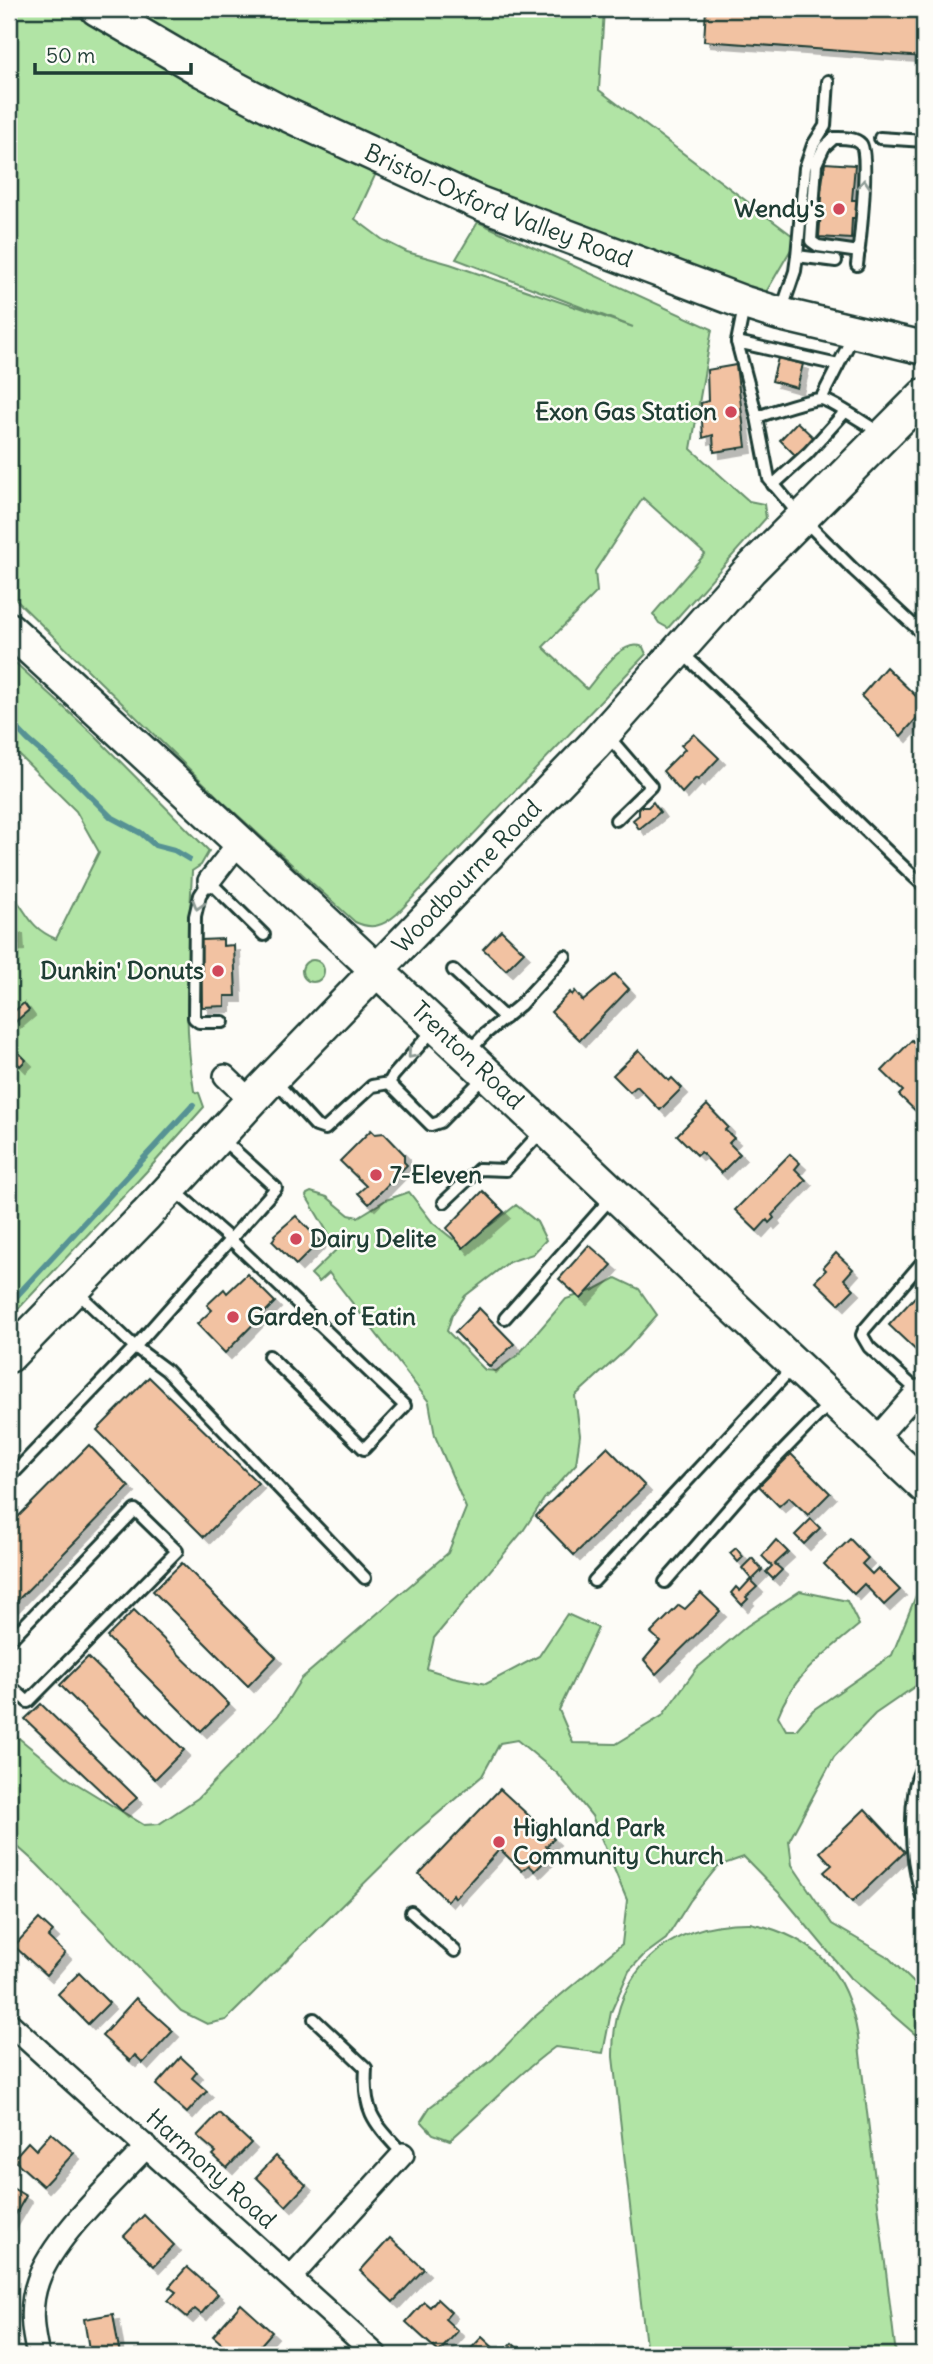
<svg xmlns="http://www.w3.org/2000/svg" width="933" height="2364" viewBox="0 0 933 2364" font-family="Delius,sans-serif">
<style>
.green{fill:#b1e4a5;stroke:#68906c;stroke-width:2}
.lines{fill:none;stroke-linecap:round;stroke-linejoin:round}
.stream{stroke:#569294;stroke-width:6}
.building{fill:#f2c2a2;stroke:#1f3d34;stroke-width:2;filter:url(#shadow)}
.lane-casing{stroke:#1f3d34;stroke-width:16}
.street-casing{stroke:#1f3d34;stroke-width:26}
.secondary-casing{stroke:#1f3d34;stroke-width:37}
.lane{stroke:#fdfcf7;stroke-width:10}
.street{stroke:#fdfcf7;stroke-width:21}
.secondary{stroke:#fdfcf7;stroke-width:32}
.oneway{stroke:#8e9c96}
.poi-dot{fill:#d1495b;stroke:#fdfcf7;stroke-width:2.5}
.labels{text-anchor:middle;stroke-width:5;stroke-linejoin:round;paint-order:stroke}
.street-label{font-size:24px;fill:#1f3d34;stroke:#fdfcf7}
.poi-label{font-size:24px;font-weight:bold;fill:#1f3d34;stroke:#fdfcf7;text-anchor:start}
</style>
<defs>
<filter id="shadow"><feDropShadow dx="6" dy="6" stdDeviation="0" flood-color="#0004"/></filter>
</defs>
<rect width="100%" height="100%" fill="#fdfcf7"/>
<filter id="ink" filterUnits="userSpaceOnUse"><feTurbulence type="fractalNoise" baseFrequency=".0143" numOctaves="2"/><feDisplacementMap in="SourceGraphic" scale="14" xChannelSelector="R" yChannelSelector="G"/><feConvolveMatrix kernelMatrix="1 2 1 2 8 2 1 2 1" color-interpolation-filters="sRGB"/></filter>
<g filter="url(#ink)">
<!-- green -->
<g class="green">
<path d="M9,9H604L599,90L797,239L765,294L377,171L355,219L383,240L407,252L450,264L633,327L456,259L478,222L712,329L691,449L749,501L764,504L766,518L668,628L659,623L653,614L705,554L643,498L595,571L597,592L543,647L587,689C600,674 621,638 643,647L646,654L397,914C383,926 372,930 355,922L222,801L9,593Z"/>
<path d="M9,657L94,735L209,851L201,865L192,871C189,944 182,1018 194,1091L199,1093L204,1107L146,1172L9,1319V892C29,911 26,926 56,939L99,852L76,811L9,745Z"/>
<circle cx="313" cy="971" r="11"/>
<path d="M311,1192L327,1197L349,1215L358,1217L386,1200L409,1192L433,1223L453,1239L489,1226L516,1205L537,1222L546,1240L533,1254L509,1262L465,1296L452,1315L447,1331L485,1370L496,1371L518,1355L566,1299L594,1290L616,1278L639,1289L657,1315L628,1348L575,1396L580,1435L576,1464L544,1499L523,1531L434,1638L427,1669L453,1677L486,1684L539,1656L567,1614L598,1628L559,1710L573,1743L616,1744L662,1716L697,1668L747,1626L800,1591L847,1601L859,1625C827,1652 793,1675 778,1716L786,1730H796L813,1710L892,1655L921,1583L924,1580V1675L917,1685L875,1714L834,1757L789,1841L792,1865L832,1924L888,1957L924,1993V2042L850,1978L781,1895L744,1857L718,1866L690,1901L666,1939L643,1956L629,1971L611,2012L603,2053L555,2047C516,2075 486,2109 450,2140L433,2134L421,2121L430,2107L493,2059L532,2019L622,1944L627,1900L592,1816L558,1774L517,1740L500,1743L482,1776L414,1834L226,2020L207,2024L181,2011L37,1864L9,1839V1730L69,1779L144,1825L159,1824L198,1798L278,1716L301,1679L448,1553L466,1508L435,1436L429,1402L329,1273L319,1282L311,1274L335,1251L328,1233L306,1196L307,1194Z"/>
<path d="M750,1923C816,1937 847,1971 858,2037L896,2355H647L613,2057C612,1973 666,1922 750,1923Z"/>
</g>
<g class="lines">
<!-- stream -->
<g class="stream">
<polyline points="9,720 28,740 73,779 111,817 141,833 155,845 174,850 189,859"/>
<polyline points="12,1301 193,1105"/>
</g>
</g>
<!-- building -->
<g class="building">
<polygon points="706,9 924,9 924,57 704,41"/>
<polygon points="825,163 855,165 852,200 857,200 856,218 852,218 851,239 819,237 822,198 820,198"/>
<polygon points="778,358 803,364 797,388 772,381"/>
<polygon points="736,365 746,447 714,452 713,435 703,438 701,403 708,401 707,370"/>
<polygon points="797,422 814,438 797,457 780,440"/>
<polygon points="886,667 924,704 924,710 901,736 861,696"/>
<polygon points="694,734 719,758 698,780 696,778 682,793 663,771 685,749 681,745"/>
<polygon points="653,802 660,812 639,829 633,820 639,815 639,810 641,807 648,807"/>
<polygon points="9,928 17,928 18,944 10,945"/>
<polygon points="501,930 524,952 506,970 483,949"/>
<polygon points="223,939 223,946 234,945 236,996 225,996 225,1006 202,1007 201,940"/>
<polygon points="615,974 629,989 580,1040 551,1012 570,992 572,995 575,991 583,1001"/>
<polygon points="24,1003 29,1010 15,1022 10,1015"/>
<polygon points="912,1040 924,1052 924,1119 899,1095 903,1091 882,1071"/>
<polygon points="13,1047 26,1060 20,1066 9,1055 9,1051"/>
<polygon points="639,1050 669,1081 672,1078 682,1088 660,1110 637,1086 630,1092 613,1075"/>
<polygon points="707,1105 728,1127 725,1130 734,1138 729,1143 740,1154 721,1173 701,1152 697,1155 677,1135"/>
<polygon points="371,1130 375,1134 384,1133 404,1154 404,1162 407,1165 369,1204 358,1193 366,1186 340,1161"/>
<polygon points="790,1154 800,1163 795,1169 806,1180 772,1215 774,1218 769,1223 767,1220 757,1231 735,1210"/>
<polygon points="483,1191 504,1212 463,1248 447,1228"/>
<polygon points="296,1216 320,1241 296,1265 272,1241 275,1237 274,1235"/>
<polygon points="589,1245 612,1265 581,1299 559,1279"/>
<polygon points="836,1253 853,1269 844,1279 854,1289 839,1304 815,1281 826,1270 823,1267"/>
<polygon points="247,1274 275,1302 225,1353 197,1324 212,1310 207,1305 224,1289 227,1293"/>
<polygon points="924,1287 924,1358 889,1325"/>
<polygon points="479,1308 514,1344 490,1367 455,1332"/>
<polygon points="149,1377 258,1483 204,1537 97,1430"/>
<polygon points="89,1445 129,1487 9,1609 9,1526"/>
<polygon points="607,1447 645,1486 574,1555 536,1516"/>
<polygon points="791,1454 830,1493 808,1515 789,1497 779,1506 759,1486"/>
<polygon points="811,1519 820,1528 804,1544 795,1535"/>
<polygon points="850,1539 868,1558 862,1564 872,1574 878,1568 900,1590 884,1605 864,1584 854,1594 824,1564"/>
<polygon points="776,1540 788,1552 775,1564 782,1570 773,1579 766,1572 772,1566 762,1556"/>
<polygon points="736,1548 743,1557 738,1562 730,1553"/>
<polygon points="752,1558 762,1570 752,1580 742,1568"/>
<polygon points="182,1563 276,1657 248,1686 153,1591"/>
<polygon points="750,1580 757,1587 746,1597 748,1599 742,1605 731,1593 736,1587 740,1591"/>
<polygon points="701,1593 720,1611 656,1674 644,1660 660,1641 651,1633 679,1605 685,1609"/>
<polygon points="134,1610 229,1704 201,1731 107,1637"/>
<polygon points="88,1657 184,1750 155,1779 60,1685"/>
<polygon points="41,1704 137,1798 122,1811 25,1719"/>
<polygon points="500,1789 554,1839 546,1846 553,1853 535,1871 529,1865 522,1871 500,1849 455,1898 453,1894 447,1901 419,1874"/>
<polygon points="865,1809 905,1852 852,1902 824,1872 832,1865 820,1852"/>
<polygon points="39,1919 53,1932 48,1937 65,1953 46,1975 14,1946"/>
<polygon points="79,1973 109,2003 88,2024 58,1994"/>
<polygon points="136,1998 173,2031 143,2063 135,2055 130,2061 102,2036"/>
<polygon points="181,2057 197,2072 192,2078 207,2091 187,2113 156,2085"/>
<polygon points="219,2113 251,2143 227,2168 213,2155 216,2152 197,2136"/>
<polygon points="51,2133 74,2153 43,2186 13,2159 28,2142 36,2150"/>
<polygon points="276,2156 306,2185 286,2206 256,2177"/>
<polygon points="9,2186 26,2196 9,2225"/>
<polygon points="144,2215 174,2245 154,2266 124,2236"/>
<polygon points="390,2238 424,2269 393,2302 360,2271"/>
<polygon points="187,2267 218,2294 201,2314 195,2309 187,2317 168,2301 176,2292 169,2287"/>
<polygon points="437,2299 451,2312 445,2319 458,2331 439,2352 406,2322 424,2302 430,2307"/>
<polygon points="241,2304 272,2332 252,2355 235,2355 213,2336"/>
<polygon points="113,2314 120,2355 90,2355 84,2319"/>
<polygon points="482,2337 501,2355 512,2343 525,2355 465,2355"/>
</g>
<g class="lines">
<!-- lane casing -->
<g class="lane-casing">
<g id="lane">
<polyline points="880,138 924,141"/>
<polyline points="797,256 836,261"/>
<path d="M857,265C859,248 870,154 861,144C855,137 842,138 834,138L824,147L816,164L811,241L818,246L859,252"/>
<polyline points="781,312 795,271 797,256 805,168 813,145 825,126 828,81"/>
<polyline points="737,342 744,307"/>
<polyline points="821,399 853,336"/>
<polyline points="757,417 737,342 838,365"/>
<path d="M881,433C870,427 829,399 820,399C805,400 772,412 757,417L769,479L801,517L854,570L924,635"/>
<polyline points="773,485 808,453 845,412"/>
<path d="M682,653C765,728 842,810 924,886"/>
<polyline points="607,735 651,786 616,820"/>
<polyline points="453,970 505,1018"/>
<polyline points="223,1022 199,1022 194,1018 195,916 200,895 209,881 264,935"/>
<polyline points="468,1052 485,1034 520,1005 565,956"/>
<polyline points="275,1081 316,1126 325,1129 372,1086 389,1083"/>
<polyline points="389,1083 431,1125 440,1122 485,1076"/>
<polyline points="389,1083 393,1076 434,1029"/>
<polyline points="221,1138 276,1188 135,1347 166,1370 365,1578"/>
<polyline points="173,1189 230,1239 405,1406 364,1449 269,1356"/>
<polyline points="444,1202 479,1169 506,1170 542,1131"/>
<polyline points="505,1318 612,1197"/>
<polyline points="919,1392 869,1347 862,1335 864,1330 924,1260"/>
<polyline points="9,1478 135,1347 76,1291"/>
<polyline points="594,1581 793,1367"/>
<polyline points="665,1582 746,1489 831,1402"/>
<polyline points="9,1641 135,1510 177,1551 28,1702 9,1685"/>
<path d="M924,1762C921,1770 916,1779 915,1787C909,1823 912,1862 922,1897L924,1899"/>
<polyline points="411,1912 455,1951"/>
<path d="M314,2019L366,2068C363,2113 374,2122 403,2154"/>
</g>
</g>
<!-- street casing -->
<g class="street-casing">
<g id="street">
<polyline points="209,881 240,841"/>
<polyline points="225,1076 251,1101"/>
<polyline points="875,1440 918,1391"/>
<polyline points="9,2023 376,2355"/>
<polyline points="291,2277 403,2154"/>
<path d="M38,2355C32,2330 29,2306 38,2281C53,2237 115,2181 147,2146"/>
</g>
</g>
<!-- secondary casing -->
<g class="secondary-casing">
<g id="secondary">
<path id="s1" d="M97,9L203,71L279,111L479,203L745,303L780,314L924,348"/>
<path id="s2" d="M9,629C318,911 619,1200 924,1486"/>
<path id="s3" d="M9,1356L146,1215L263,1088L594,745L750,570L924,395"/>
</g>
</g>
<!-- lane -->
<use href="#lane" class="lane"/>
<!-- street -->
<use href="#street" class="street"/>
<!-- secondary -->
<use href="#secondary" class="secondary"/>
</g>
<!-- one-way arrows -->
<defs><path id="oneway-chevron" d="M-2-3.5L2.5 0L-2 3.5" fill="none" stroke-width="1.6" stroke-linecap="round" stroke-linejoin="round" transform="scale(1.75)"/></defs>
<g class="oneway">
<use href="#oneway-chevron" transform="translate(864 184) rotate(-87)"/>
<use href="#oneway-chevron" transform="translate(198 905) rotate(106)"/>
<use href="#oneway-chevron" transform="translate(412 1054) rotate(131)"/>
</g>
</g>
<!-- markers -->
<g class="poi-dot">
<circle cx="839" cy="209" r="7"/>
<circle cx="731" cy="412" r="7"/>
<circle cx="218" cy="971" r="7"/>
<circle cx="376" cy="1175" r="7"/>
<circle cx="296" cy="1239" r="7"/>
<circle cx="233" cy="1317" r="7"/>
<circle cx="499" cy="1842" r="7"/>
</g>
<g class="labels">
<!-- street labels -->
<g class="street-label">
<text dy="8" stroke="none"><textPath href="#s1" startOffset="448">Bristol-Oxford Valley Road</textPath></text>
<text dy="8" stroke="none"><textPath href="#s3" startOffset="663">Woodbourne Road</textPath></text>
<text dy="8" stroke="none"><textPath href="#s2" startOffset="626">Trenton Road</textPath></text>
<text transform="translate(211 2169) rotate(42)" y="8">Harmony Road</text>
</g>
<!-- poi labels -->
<g class="poi-label">
<text x="825" y="217" text-anchor="end">Wendy's</text>
<text x="717" y="420" text-anchor="end">Exon Gas Station</text>
<text x="204" y="979" text-anchor="end">Dunkin' Donuts</text>
<text x="390" y="1183">7-Eleven</text>
<text x="310" y="1247">Dairy Delite</text>
<text x="247" y="1325">Garden of Eatin</text>
<text x="513" y="1836">Highland Park<tspan x="513" dy="28">Community Church</tspan></text>
</g>
</g>
<!-- margin -->
<rect width="933" height="2364" fill="none" stroke="#fdfcf7" stroke-width="35"/>
<rect x="18" y="18" width="898" height="2329" fill="none" stroke="#1f3d34" stroke-width="2.5" filter="url(#ink)"/>
<!-- scale -->
<path d="M35 63v10h156v-10" fill="none" stroke="#1f3d34" stroke-width="3.5"/>
<text x="46" y="63" font-size="21" fill="#1f3d34" stroke="#fdfcf7" stroke-width="5" paint-order="stroke">50 m</text>
</svg>
